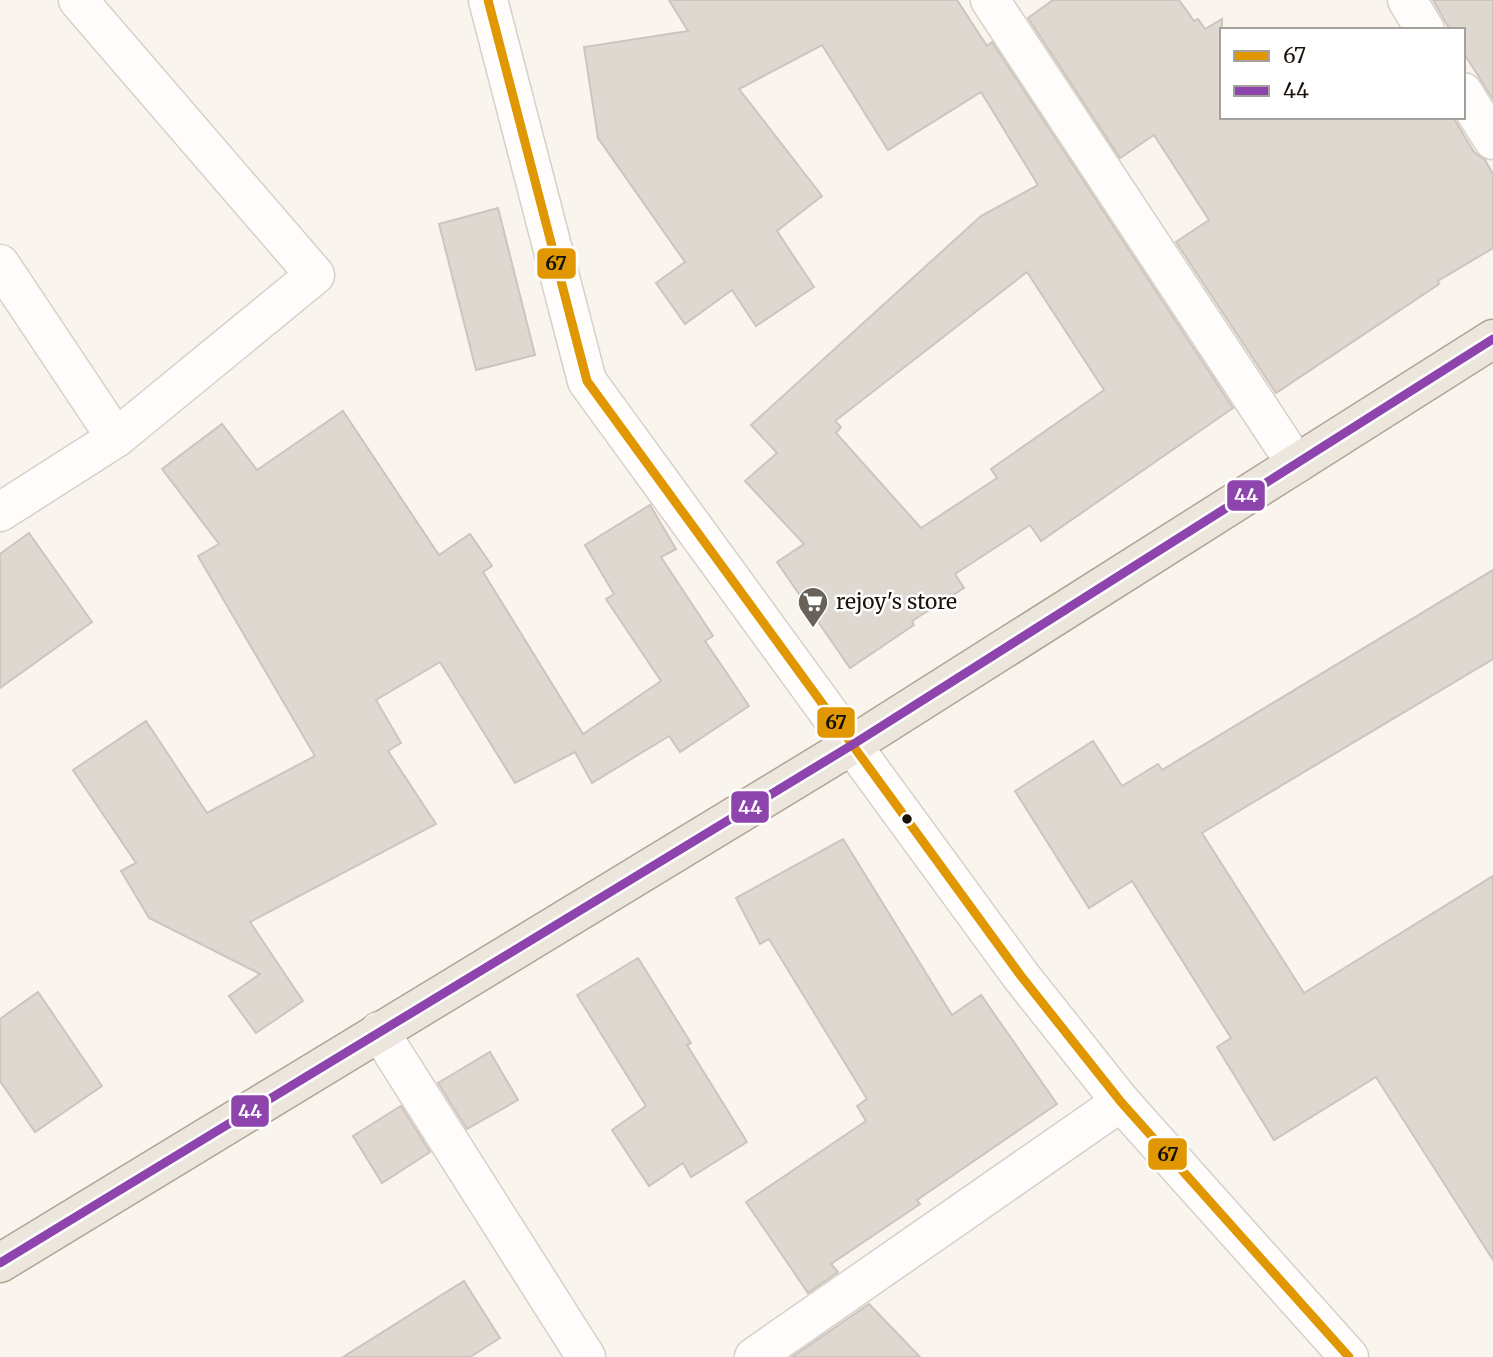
<svg xmlns="http://www.w3.org/2000/svg" width="1493" height="1357" viewBox="0 0 1493 1357" font-family="Merriweather,serif">
<style>
.building{fill:#dfd8d1;stroke:#ccc5be;stroke-width:2;fill-rule:evenodd}
.lines{fill:none;stroke-linecap:round;stroke-linejoin:round}
.minor-casing{stroke:#d7d0c8;stroke-width:41}
.tertiary-casing{stroke:#d7d0c8;stroke-width:41}
.secondary-casing{stroke:#d7d0c8;stroke-width:41}
.primary-casing{stroke:#b1a493;stroke-width:41}
.minor{stroke:#fefdfc;stroke-width:38}
.tertiary{stroke:#fefdfc;stroke-width:38}
.secondary{stroke:#fefdfc;stroke-width:38}
.primary{stroke:#ede6dd;stroke-width:38}
.bus-1-casing{stroke:#fff;stroke-width:14}
.bus-2-casing{stroke:#fff;stroke-width:14}
.bus-1{stroke:#e19701;stroke-width:9}
.bus-2{stroke:#8e44ad;stroke-width:9}
.bus-dot{fill:#1b130a;stroke:#fff;stroke-width:2.5}
.labels{text-anchor:middle;stroke-width:5;stroke-linejoin:round;paint-order:stroke}
.poi-label{font-size:21px;fill:#1b130a;stroke:#fff;text-anchor:start}
.line-badge{stroke:#fff;stroke-width:2.5}
.badge-label{font-size:19px;text-anchor:middle;font-weight:bold;fill:#fff}
.pale-badge-label{font-size:19px;text-anchor:middle;font-weight:bold;fill:#111}
</style>
<rect width="100%" height="100%" fill="#faf4ee"/>
<!-- building -->
<g class="building">
<path d="M669,0H957L987,46L992,42L1233,408L1041,541L1030,525L955,574L964,588L912,621L914,625L850,668L777,562L804,544L745,481L777,453L751,425L981,216L1038,185L981,92L888,150L822,45L739,89L822,196L777,231L814,287L756,326L732,290L685,324L656,283L685,262L598,138L584,47L688,31ZM1027,272L1104,390L991,469L997,478L921,528L836,433L841,427L835,421Z"/>
<polygon points="1053,0 1179,0 1194,21 1198,19 1205,29 1222,19 1222,117 1453,117 1474,152 1485,160 1493,174 1493,248 1438,281 1439,284 1276,393 1176,242 1209,220 1154,135 1120,158 1028,18"/>
<polygon points="1433,0 1493,0 1493,99 1463,52 1463,30 1450,30"/>
<polygon points="498,208 535,355 476,370 439,224"/>
<polygon points="343,411 439,555 470,534 492,566 483,572 583,734 661,681 606,599 614,594 585,545 650,505 676,549 661,557 713,636 705,641 749,706 680,752 669,736 592,783 575,752 515,783 440,662 376,700 401,743 388,751 436,824 250,922 303,1001 256,1033 229,996 260,974 149,918 121,871 136,863 73,770 146,721 207,813 315,756 198,556 219,544 162,469 222,424 257,470"/>
<polygon points="29,533 92,622 0,688 0,554"/>
<polygon points="1493,570 1493,659 1202,833 1304,993 1493,876 1493,1260 1376,1077 1274,1140 1217,1047 1231,1038 1132,881 1089,908 1015,791 1093,741 1122,786 1158,764 1162,770"/>
<polygon points="843,839 952,1015 981,995 1057,1104 917,1200 920,1204 831,1264 838,1272 808,1293 746,1202 866,1121 857,1106 867,1099 769,939 760,944 736,898"/>
<polygon points="638,958 691,1043 687,1045 747,1142 691,1177 683,1163 649,1186 612,1130 646,1106 577,995"/>
<polygon points="38,992 102,1086 35,1132 0,1081 0,1019"/>
<polygon points="490,1052 518,1100 467,1129 438,1083"/>
<polygon points="401,1106 430,1152 382,1183 353,1136"/>
<polygon points="464,1281 500,1338 470,1357 343,1357"/>
<polygon points="869,1304 920,1357 792,1357"/>
</g>
<g class="lines">
<!-- minor casing -->
<g class="minor-casing">
<g id="minor">
<polyline points="990,0 1296,464"/>
<polyline points="1407,0 1425,30"/>
<polyline points="1463,92 1493,140"/>
<polyline points="0,264 116,438"/>
<polyline points="0,512 116,438 315,275 78,0"/>
<polyline points="379,1031 586,1357"/>
<polyline points="754,1357 1121,1102"/>
</g>
</g>
<!-- tertiary casing -->
<g class="tertiary-casing">
<polyline id="tertiary" points="488,0 587,381 852,745"/>
</g>
<!-- secondary casing -->
<g class="secondary-casing">
<polyline id="secondary" points="852,745 1021,976 1121,1102 1349,1357"/>
</g>
<!-- primary casing -->
<g class="primary-casing">
<polyline id="primary" points="0,1263 852,745 1493,339"/>
</g>
<!-- minor -->
<use href="#minor" class="minor"/>
<!-- tertiary -->
<use href="#tertiary" class="tertiary"/>
<!-- secondary -->
<use href="#secondary" class="secondary"/>
<!-- primary -->
<use href="#primary" class="primary"/>
<!-- bus-1 casing -->
<g class="bus-1-casing">
<polyline id="bus-1" points="488,0 587,381 1021,976 1121,1102 1349,1357"/>
</g>
<!-- bus-2 casing -->
<g class="bus-2-casing">
<polyline id="bus-2" points="0,1263 852,745 1493,339"/>
</g>
<!-- bus-1 -->
<use href="#bus-1" class="bus-1"/>
<!-- bus-2 -->
<use href="#bus-2" class="bus-2"/>
</g>
<!-- icons -->
<defs>
<g id="supermarket-pin" transform="scale(1.575)"><path d="M0 17L-7.5 6A9.5 9.5 0 1 1 7.5 6Z" fill="#69625a" stroke="#fff"/><path d="M-6-5.5h2.5l.6 2H6L4.5 2H-2.5L-4.4-4H-6ZM-1.5 3.2a1.3 1.3 0 1 0 .1 0ZM3 3.2a1.3 1.3 0 1 0 .1 0Z" fill="#fff"/></g>
</defs>
<g fill-rule="evenodd">
<use href="#supermarket-pin" x="813" y="602"/>
</g>
<!-- markers -->
<circle class="bus-dot" cx="907" cy="819" r="6"/>
<g class="labels">
<!-- poi labels -->
<g class="poi-label">
<text x="836" y="609">rejoy's store</text>
</g>
</g>
<g class="line-badge">
<rect x="536" y="247" width="41" height="33" rx="7" fill="#e19701"/>
<rect x="1226" y="479" width="40" height="33" rx="7" fill="#8e44ad"/>
<rect x="816" y="706" width="40" height="33" rx="7" fill="#e19701"/>
<rect x="730" y="790" width="40" height="34" rx="7" fill="#8e44ad"/>
<rect x="230" y="1094" width="40" height="34" rx="7" fill="#8e44ad"/>
<rect x="1147" y="1137" width="41" height="34" rx="7" fill="#e19701"/>
</g>
<g class="badge-label">
<text x="1246" y="502">44</text>
<text x="750" y="814">44</text>
<text x="250" y="1118">44</text>
</g>
<g class="pale-badge-label">
<text x="556" y="270">67</text>
<text x="836" y="729">67</text>
<text x="1168" y="1161">67</text>
</g>
<!-- legend -->
<rect x="1220" y="28" width="245" height="91" fill="#ffffff" stroke="#a4a19d" stroke-width="2"/>
<rect x="1234" y="51" width="35" height="10" fill="#e19701" stroke="#a4a19d" stroke-width="2"/>
<text x="1283" y="63" font-size="21" fill="#1b130a">67</text>
<rect x="1234" y="86" width="35" height="10" fill="#8e44ad" stroke="#a4a19d" stroke-width="2"/>
<text x="1283" y="98" font-size="21" fill="#1b130a">44</text>
</svg>
